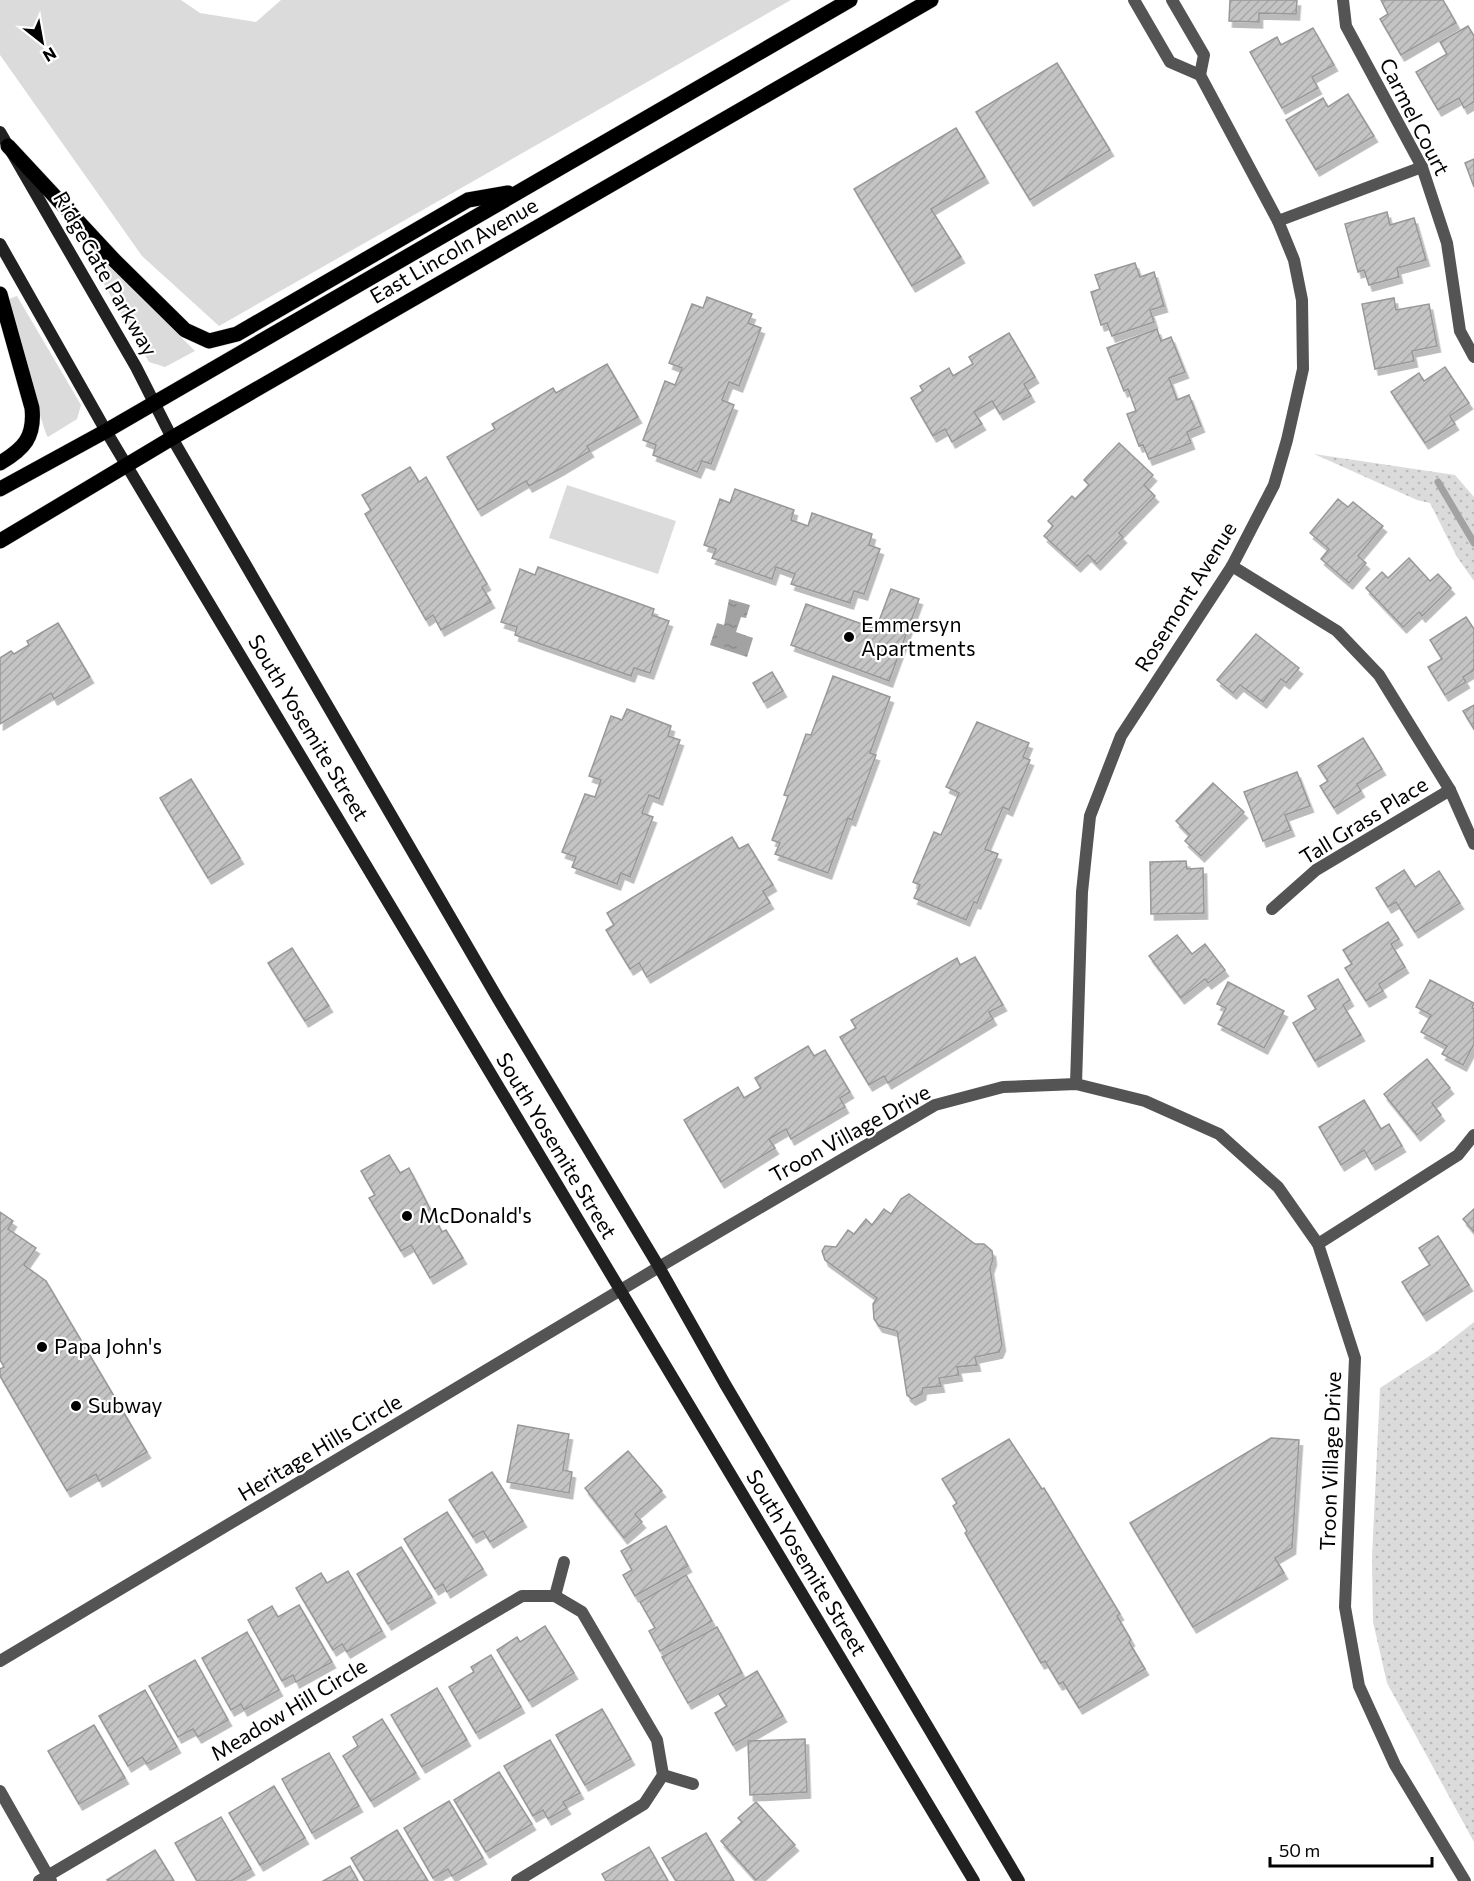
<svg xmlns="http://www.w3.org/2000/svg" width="1474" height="1881" viewBox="0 0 1474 1881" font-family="Commissioner,sans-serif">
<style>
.green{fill:#dbdbdb}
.park{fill:url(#park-dots)}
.water{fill:url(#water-ripples)}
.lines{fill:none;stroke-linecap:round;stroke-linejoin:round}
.stream{stroke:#a2a2a2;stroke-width:7}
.building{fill:url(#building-hatch);stroke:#989898;stroke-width:1.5;filter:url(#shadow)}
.primary-casing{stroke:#dbdbdb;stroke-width:16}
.minor{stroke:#545454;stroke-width:12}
.tertiary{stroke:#545454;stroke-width:12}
.secondary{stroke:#212121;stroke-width:12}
.primary{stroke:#000;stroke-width:15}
.poi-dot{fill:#000;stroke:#fff;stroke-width:2}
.labels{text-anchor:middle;stroke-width:4.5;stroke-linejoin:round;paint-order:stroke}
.street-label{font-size:21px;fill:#000;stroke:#fff}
.poi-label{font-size:21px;fill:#000;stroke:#fff;text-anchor:start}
</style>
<defs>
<pattern id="park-dots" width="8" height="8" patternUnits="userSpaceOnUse" patternTransform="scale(1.5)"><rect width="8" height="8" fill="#dbdbdb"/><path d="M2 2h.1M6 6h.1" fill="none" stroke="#bababa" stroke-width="1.8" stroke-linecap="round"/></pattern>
<pattern id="water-ripples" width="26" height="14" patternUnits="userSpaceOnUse" patternTransform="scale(1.5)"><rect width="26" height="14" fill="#a2a2a2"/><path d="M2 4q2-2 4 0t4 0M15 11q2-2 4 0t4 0" fill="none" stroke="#8a8a8a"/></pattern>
<pattern id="building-hatch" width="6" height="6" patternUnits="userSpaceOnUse" patternTransform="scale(1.5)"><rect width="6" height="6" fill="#c4c4c4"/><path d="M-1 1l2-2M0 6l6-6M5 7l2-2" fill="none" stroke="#a7a7a7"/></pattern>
<filter id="shadow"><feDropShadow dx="3.5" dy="6" stdDeviation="0" flood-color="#0004"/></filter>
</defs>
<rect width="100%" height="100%" fill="#fff"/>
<!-- green -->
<g class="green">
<polygon points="0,0 181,0 200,13 256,22 281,0 791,0 219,326 142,256 0,55"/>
<polygon points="92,249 195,351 165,367 149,362 86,253"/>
<path d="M17,296L81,405L77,419L48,437C43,432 14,316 9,299Z"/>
<polygon points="567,485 676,521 658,574 549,538"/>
</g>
<!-- park -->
<g class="park">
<polygon points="1314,454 1455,475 1474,497 1474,581 1457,557 1430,503 1417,500"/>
<polygon points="1474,1322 1474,1842 1387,1683 1373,1622 1372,1558 1380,1388 1437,1351"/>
</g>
<!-- water -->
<polygon class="water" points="729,599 750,605 746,618 741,617 736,632 753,638 747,657 710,645 717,623 724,625"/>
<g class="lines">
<!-- stream -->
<polyline class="stream" points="1438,482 1474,543"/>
</g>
<!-- building -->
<g class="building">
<polygon points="1230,0 1297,0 1296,14 1259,13 1259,22 1229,21"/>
<polygon points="1381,0 1443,0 1456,23 1401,55 1380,19 1388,14"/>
<polygon points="1468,26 1474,36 1474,102 1464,108 1459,98 1438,110 1416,72 1447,54 1440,42"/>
<polygon points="1313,28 1334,65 1312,77 1318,88 1282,108 1250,52 1277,37 1281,45"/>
<polygon points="1057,63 1110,150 1030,200 976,112"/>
<polygon points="1348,94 1374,136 1316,170 1286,120 1323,98 1328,107"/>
<polygon points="956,128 985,177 931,209 961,257 912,286 854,189"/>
<polygon points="1474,159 1474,187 1465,163"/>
<polygon points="1387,212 1390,225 1414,218 1426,260 1397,268 1399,277 1369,285 1364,270 1358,272 1345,224"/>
<polygon points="1135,263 1140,277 1154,272 1164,306 1150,310 1154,322 1112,336 1107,323 1101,325 1091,292 1100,289 1095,275"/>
<polygon points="707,297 752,314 748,323 761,328 739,386 729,382 722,400 734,405 711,464 702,461 697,472 653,455 656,445 643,440 665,381 675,385 682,368 669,363 692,304 703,308"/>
<polygon points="1394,298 1396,310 1429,304 1437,346 1412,351 1414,361 1375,369 1362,304"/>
<polygon points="1157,329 1161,341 1171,337 1185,372 1169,378 1177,400 1189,395 1201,426 1187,432 1191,443 1149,459 1143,445 1139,446 1127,414 1136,411 1128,389 1124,391 1107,348"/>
<polygon points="1009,333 1035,377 1024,384 1031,396 1000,414 992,401 974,412 982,424 952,442 945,429 933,436 911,398 923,391 920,386 949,368 953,376 973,364 969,357"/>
<polygon points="607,364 638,417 587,446 590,451 560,469 529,486 526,481 478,510 447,457 495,429 492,424 553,388 556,393"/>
<polygon points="1445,367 1469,403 1450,416 1455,424 1425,443 1391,392 1419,373 1424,381"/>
<polygon points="1119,443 1153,475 1144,485 1155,496 1119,533 1123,537 1097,564 1088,555 1077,566 1044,536 1053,526 1048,521 1072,496 1075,499 1089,485 1084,480"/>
<polygon points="410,467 419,482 426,477 487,584 482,587 491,602 441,630 433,615 426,620 365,514 371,510 362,495"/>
<polygon points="735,489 794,510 791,520 808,526 812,513 872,534 869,545 880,549 864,594 854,591 850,603 791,584 795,574 776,567 772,579 712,558 716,549 704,545 720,499 730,503"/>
<polygon points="1338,499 1348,507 1353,502 1383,526 1358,556 1366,563 1349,583 1321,559 1329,549 1310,533"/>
<polygon points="1409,558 1430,581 1438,574 1451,588 1422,616 1419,612 1403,627 1366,588 1382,572 1388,578"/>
<polygon points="538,567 654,609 652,615 669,621 650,673 634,668 631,676 515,635 517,627 501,622 520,569 535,575"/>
<polygon points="891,589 919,599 889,681 791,645 806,604 876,629"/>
<polygon points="1466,617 1474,629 1474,670 1463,677 1466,682 1445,695 1428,667 1442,659 1430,640"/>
<polygon points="58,623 90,677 54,699 51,693 0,724 0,658 11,651 14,654 29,645 27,641"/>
<polygon points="1256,634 1299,668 1286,683 1281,679 1263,702 1240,685 1233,693 1217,680"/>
<polygon points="772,672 783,691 764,702 753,683"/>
<polygon points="833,676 890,697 870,753 876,755 852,820 848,818 828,873 775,854 780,843 772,840 788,796 784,795 806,734 811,735"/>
<polygon points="1474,705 1474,729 1463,711"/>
<polygon points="627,709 671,726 668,736 680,740 659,799 649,795 642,813 653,817 630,877 621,873 617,884 572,867 576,857 562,852 585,794 595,797 601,780 589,776 611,716 622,720"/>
<polygon points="977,722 1029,743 1023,757 1030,760 1009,810 1003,807 985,849 998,854 977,903 974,902 966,920 914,898 920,885 913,882 934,832 941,835 959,793 946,787"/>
<polygon points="1363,738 1382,769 1357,784 1361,791 1334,808 1320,786 1328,781 1318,766"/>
<polygon points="1297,772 1310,806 1285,815 1291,830 1263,841 1244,792"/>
<polygon points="191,779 240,858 208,878 160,798"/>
<polygon points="1213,783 1244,812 1201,856 1185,841 1190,835 1176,821"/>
<polygon points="732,837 739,849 748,844 773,885 763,891 770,903 647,977 639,963 630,969 606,930 614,925 607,913"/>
<polygon points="1186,861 1187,869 1203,868 1204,913 1151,914 1150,862"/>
<polygon points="1404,870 1415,887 1439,871 1460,903 1415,932 1396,902 1388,907 1376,888"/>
<polygon points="1388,922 1399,939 1391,944 1405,967 1379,984 1383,991 1366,1001 1345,968 1352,964 1343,950"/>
<polygon points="1177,935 1192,954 1205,944 1225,970 1208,983 1205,979 1181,998 1149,956"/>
<polygon points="292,948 329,1006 305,1021 268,963"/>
<polygon points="975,957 1003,1005 989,1012 993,1019 888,1083 884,1076 869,1085 840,1037 856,1028 851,1020 957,958 960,965"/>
<polygon points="1338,979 1350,1000 1343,1005 1361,1035 1315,1061 1293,1023 1316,1009 1308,996"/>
<polygon points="1430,980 1474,1003 1472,1008 1474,1009 1474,1044 1463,1065 1442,1054 1447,1046 1421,1032 1431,1015 1416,1007"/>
<polygon points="1228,982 1284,1011 1264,1048 1218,1024 1226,1008 1217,1004"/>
<polygon points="808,1046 814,1056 825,1050 850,1092 840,1098 845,1107 791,1139 786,1129 769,1139 775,1148 721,1182 684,1120 738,1087 744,1098 761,1088 755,1078"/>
<polygon points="1427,1059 1450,1088 1432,1103 1441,1115 1417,1135 1384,1094"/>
<polygon points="1364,1100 1381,1129 1389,1124 1402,1146 1372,1164 1364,1150 1341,1165 1319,1127"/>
<polygon points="389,1155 400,1173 409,1168 442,1232 446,1230 463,1258 430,1278 411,1245 401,1251 369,1198 375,1195 361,1171"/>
<polygon points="909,1194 975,1244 984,1244 992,1251 993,1259 990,1268 1002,1345 999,1352 975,1357 977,1365 957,1367 959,1375 939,1378 941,1386 923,1388 922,1394 912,1399 907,1395 897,1331 879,1326 874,1319 873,1304 877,1298 825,1260 822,1251 825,1246 836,1247 848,1230 854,1234 866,1219 872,1225 884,1209 891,1214 901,1199"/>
<polygon points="1474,1209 1474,1232 1463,1219"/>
<polygon points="0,1212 13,1221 8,1229 36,1248 24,1265 46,1281 147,1452 99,1481 96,1474 67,1491 0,1376 0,1369 4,1367 0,1360"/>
<polygon points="1438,1236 1469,1285 1423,1315 1402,1282 1430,1265 1419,1248"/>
<polygon points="518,1425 569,1434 563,1470 572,1472 569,1493 507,1482"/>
<polygon points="1271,1438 1299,1440 1292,1548 1275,1558 1284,1573 1193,1627 1130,1523"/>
<polygon points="1009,1439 1042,1489 1044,1488 1120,1614 1117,1616 1131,1640 1129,1642 1145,1669 1079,1708 1063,1682 1059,1684 1045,1661 1041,1663 965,1533 967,1531 953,1506 957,1503 942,1479"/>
<polygon points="628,1451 662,1491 635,1514 642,1522 624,1538 585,1488"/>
<polygon points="492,1472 523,1521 490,1542 483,1531 473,1537 449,1500"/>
<polygon points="447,1512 483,1569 447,1592 443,1584 435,1589 404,1539"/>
<polygon points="666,1526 688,1566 635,1596 623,1575 632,1570 621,1551"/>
<polygon points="401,1547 432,1597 388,1624 357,1574"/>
<polygon points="348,1571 382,1631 347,1652 342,1644 333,1650 296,1588 321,1573 327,1583"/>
<polygon points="686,1575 712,1621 660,1651 649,1631 655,1628 640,1602"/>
<polygon points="299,1605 332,1662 296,1682 293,1675 282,1681 248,1620 272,1606 278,1617"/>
<polygon points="545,1626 574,1673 529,1701 497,1650 517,1637 520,1642"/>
<polygon points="717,1627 742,1673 688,1703 662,1657"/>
<polygon points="247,1632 279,1690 244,1710 241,1704 231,1710 202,1658"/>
<polygon points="491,1655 521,1707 476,1733 449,1687 474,1672 471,1667"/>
<polygon points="195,1660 228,1720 198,1737 193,1729 178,1737 149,1686"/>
<polygon points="757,1671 783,1716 733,1745 715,1713 727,1706 719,1694"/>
<polygon points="437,1688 467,1740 422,1767 391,1715"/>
<polygon points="145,1690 177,1747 147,1764 142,1757 128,1766 99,1716"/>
<polygon points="602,1709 631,1759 585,1785 556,1735"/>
<polygon points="382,1719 416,1773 371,1801 343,1756 358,1746 353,1737"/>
<polygon points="94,1725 125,1778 79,1804 48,1751"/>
<polygon points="805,1739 807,1792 750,1795 748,1741"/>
<polygon points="550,1740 580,1793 563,1802 567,1808 548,1819 543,1810 533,1816 504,1766"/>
<polygon points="329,1753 359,1806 312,1833 282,1779"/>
<polygon points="499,1772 532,1824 486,1852 454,1800"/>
<polygon points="274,1786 305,1838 260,1865 229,1813"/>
<polygon points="449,1801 483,1858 452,1876 448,1869 433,1878 404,1828"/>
<polygon points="756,1802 795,1845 756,1880 721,1841 742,1822 738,1818"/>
<polygon points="221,1817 251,1869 231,1881 197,1881 175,1843"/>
<polygon points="397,1830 428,1881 365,1881 351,1858"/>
<polygon points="706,1833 734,1881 676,1881 662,1858"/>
<polygon points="649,1847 668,1881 606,1881 602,1874"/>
<polygon points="155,1850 174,1881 108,1881 107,1880"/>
<polygon points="350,1866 358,1881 323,1881"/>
</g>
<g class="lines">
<!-- primary casing -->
<g class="primary-casing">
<g id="primary">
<polyline points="8,146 114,260 185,330 209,341 237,334 468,200 508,193"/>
<path d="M0,294L32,408C35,437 24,449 0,463"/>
<polyline points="0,489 106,431 850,0"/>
<polyline points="0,541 172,438 931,0"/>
</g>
</g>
<!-- minor -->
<g class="minor">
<polyline points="1172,0 1204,55 1200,75"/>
<polyline points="1343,0 1346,26 1422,167 1447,243 1460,331 1474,357"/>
<polyline points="1278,221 1422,167"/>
<polyline points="1232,566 1337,631 1379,675 1450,790 1474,844"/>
<polyline points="1272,909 1316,870 1450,790"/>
<polyline points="1076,1084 1082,892 1090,816 1121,736 1232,566 1274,485 1287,440 1303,369 1302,300 1294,260 1278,221 1200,75 1170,62 1134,0"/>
<polyline points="1318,1244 1458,1155 1474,1135"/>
<polyline points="659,1267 935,1105 1003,1087 1076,1084 1145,1101 1219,1134 1278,1187 1318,1244 1355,1358 1345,1607 1359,1686 1395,1765 1465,1881"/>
<polyline points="555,1596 564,1562"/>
<polyline points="663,1775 693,1784"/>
<polyline points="0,1791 51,1881"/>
<polyline points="39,1881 522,1596 555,1596 582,1612 657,1740 663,1775 644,1804 517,1881"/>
</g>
<!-- tertiary -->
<polyline class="tertiary" points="0,1661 659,1267"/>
<!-- secondary -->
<g class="secondary">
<polyline points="0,132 136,367 172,438 498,999 659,1267 725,1384 1019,1881"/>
<polyline points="0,244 106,431 974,1881"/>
</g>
<!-- primary -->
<use href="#primary" class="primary"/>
</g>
<!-- markers -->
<g class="poi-dot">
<circle cx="849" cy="637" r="6"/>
<circle cx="407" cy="1216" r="6"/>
<circle cx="42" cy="1347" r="6"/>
<circle cx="76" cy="1406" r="6"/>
</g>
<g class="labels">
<!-- street labels -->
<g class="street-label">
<text transform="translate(1414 117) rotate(63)" y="7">Carmel Court</text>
<text transform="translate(454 251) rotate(-30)" y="7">East Lincoln Avenue</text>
<text transform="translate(105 274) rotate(60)" y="7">RidgeGate Parkway</text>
<text transform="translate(1186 597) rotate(-58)" y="7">Rosemont Avenue</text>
<text transform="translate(308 728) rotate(59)" y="7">South Yosemite Street</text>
<text transform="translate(1364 821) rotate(-32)" y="7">Tall Grass Place</text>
<text transform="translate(850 1134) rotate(-29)" y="7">Troon Village Drive</text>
<text transform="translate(556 1146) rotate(59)" y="7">South Yosemite Street</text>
<text transform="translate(320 1448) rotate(-31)" y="7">Heritage Hills Circle</text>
<text transform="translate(1331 1461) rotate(-88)" y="7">Troon Village Drive</text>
<text transform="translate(806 1563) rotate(59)" y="7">South Yosemite Street</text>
<text transform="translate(289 1710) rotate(-31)" y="7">Meadow Hill Circle</text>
</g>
<!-- poi labels -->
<g class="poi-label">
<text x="861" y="632">Emmersyn<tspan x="861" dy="24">Apartments</tspan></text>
<text x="419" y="1223">McDonald's</text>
<text x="54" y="1354">Papa John's</text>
<text x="88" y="1413">Subway</text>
</g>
</g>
<!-- north arrow -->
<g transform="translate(42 42) rotate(149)" stroke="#ffffff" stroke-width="4.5" paint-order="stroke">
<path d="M0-4.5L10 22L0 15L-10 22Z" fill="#000000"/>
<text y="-9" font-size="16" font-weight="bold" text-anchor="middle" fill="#000000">N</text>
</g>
<!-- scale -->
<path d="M1270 1857v9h162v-9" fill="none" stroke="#000000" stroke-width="3"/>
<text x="1279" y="1857" font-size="18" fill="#000000" stroke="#ffffff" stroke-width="4.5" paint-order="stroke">50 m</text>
</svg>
